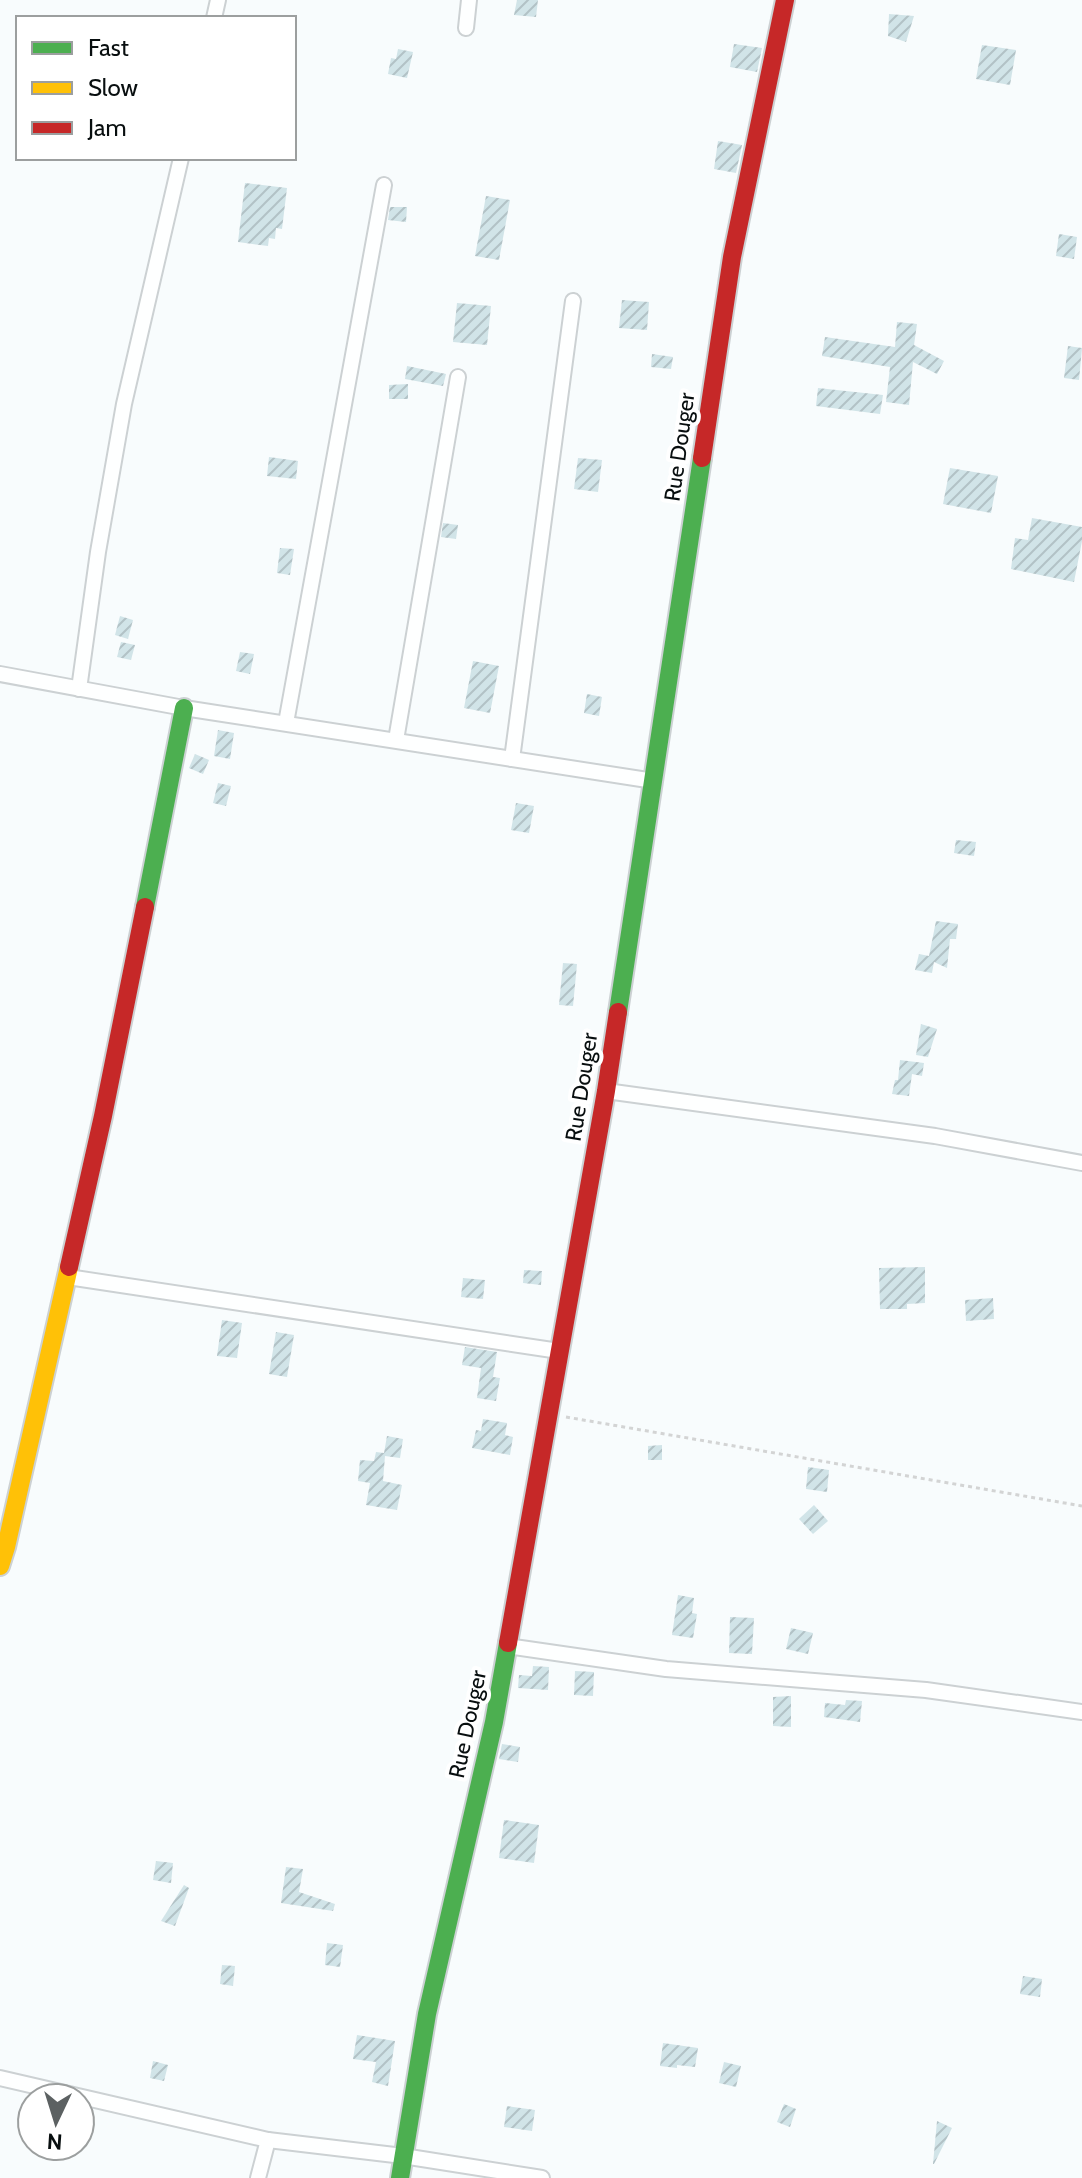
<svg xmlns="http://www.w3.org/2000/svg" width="1082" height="2178" viewBox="0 0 1082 2178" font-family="Cabin,sans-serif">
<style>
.building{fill:url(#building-hatch)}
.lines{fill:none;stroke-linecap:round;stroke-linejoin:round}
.street-casing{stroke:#ccd1d3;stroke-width:18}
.fast-casing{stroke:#ccd1d3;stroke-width:22}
.slow-casing{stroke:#ccd1d3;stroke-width:22}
.jam-casing{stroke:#ccd1d3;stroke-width:22}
.path{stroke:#d3d4d4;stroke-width:3;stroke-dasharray:4 4;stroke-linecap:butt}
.street{stroke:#feffff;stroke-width:14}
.fast{stroke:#4caf50;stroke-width:18}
.slow{stroke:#ffc107;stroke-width:18}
.jam{stroke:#c62828;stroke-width:18}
.labels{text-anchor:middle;stroke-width:8;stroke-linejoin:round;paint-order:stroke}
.street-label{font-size:22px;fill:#080e0f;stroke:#fff}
</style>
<defs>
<pattern id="building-hatch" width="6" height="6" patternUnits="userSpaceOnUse" patternTransform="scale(2)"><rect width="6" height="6" fill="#d1e4e8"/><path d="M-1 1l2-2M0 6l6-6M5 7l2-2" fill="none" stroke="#b2c2c6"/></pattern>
</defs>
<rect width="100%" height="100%" fill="#f8fcfd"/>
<!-- building -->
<g class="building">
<polygon points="517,0 538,0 536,17 514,15"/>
<polygon points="889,14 914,16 906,42 888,36"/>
<polygon points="734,44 762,48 757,72 730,67"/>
<polygon points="982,45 1016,50 1010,85 976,79"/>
<polygon points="398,49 413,52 407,78 388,74 391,58 396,59"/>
<polygon points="718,141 742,145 736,173 714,169"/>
<polygon points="245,183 287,188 282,229 276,228 275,239 269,238 268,246 238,242"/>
<polygon points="486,196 510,200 499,260 475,256"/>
<polygon points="390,207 407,207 406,222 388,220"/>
<polygon points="1059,234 1077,237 1074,259 1056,256"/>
<polygon points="622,300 649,302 647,330 619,328"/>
<polygon points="457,303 491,306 487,345 453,342"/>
<polygon points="897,322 917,324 914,345 944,361 937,374 913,362 909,405 886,402 890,367 822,356 825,337 895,347"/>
<polygon points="1068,346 1082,348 1079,380 1064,378"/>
<polygon points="652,354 673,357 671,369 651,367"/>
<polygon points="407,366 446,374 443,386 405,379"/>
<polygon points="408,384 408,399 389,399 389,385"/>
<polygon points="818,388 883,395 880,414 816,406"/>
<polygon points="269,457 298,461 296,479 267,476"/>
<polygon points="578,458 602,460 598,492 574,489"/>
<polygon points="950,468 998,476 991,513 943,504"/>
<polygon points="1032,518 1082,527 1082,541 1074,582 1011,569 1015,538 1028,540"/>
<polygon points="443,523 458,525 456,539 441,537"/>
<polygon points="280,548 294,549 290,575 277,573"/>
<polygon points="120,616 133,620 128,639 115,635"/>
<polygon points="121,642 135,645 131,660 117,657"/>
<polygon points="240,652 254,654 250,674 236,671"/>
<polygon points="473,661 499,666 490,713 464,708"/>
<polygon points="587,694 602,697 599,716 584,713"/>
<polygon points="218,730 234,733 230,759 214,756"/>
<polygon points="195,754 209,760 203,774 189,768"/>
<polygon points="218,783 231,786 226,806 213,803"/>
<polygon points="516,803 534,806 529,833 511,830"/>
<polygon points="956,840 976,842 974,856 954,853"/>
<polygon points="936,921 958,924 956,939 950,939 947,968 934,962 932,973 915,970 919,954 929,956"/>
<polygon points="563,963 577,964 573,1006 559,1005"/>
<polygon points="921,1024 937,1029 928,1057 916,1055"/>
<polygon points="900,1060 924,1063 922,1076 912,1074 909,1096 892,1094 895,1080 898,1080"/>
<polygon points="925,1267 925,1303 907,1304 907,1309 880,1309 879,1268"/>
<polygon points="524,1270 542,1271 541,1285 523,1283"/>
<polygon points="463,1278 485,1280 483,1299 461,1297"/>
<polygon points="993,1298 994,1319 966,1321 965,1300"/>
<polygon points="222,1320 242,1323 237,1358 217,1356"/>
<polygon points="276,1332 294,1335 287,1377 269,1374"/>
<polygon points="465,1347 497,1352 493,1377 500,1378 496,1401 477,1398 481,1368 462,1365"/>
<polygon points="483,1419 507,1423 505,1435 513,1437 510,1455 472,1448 476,1430 481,1431"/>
<polygon points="387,1436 403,1439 400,1458 385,1456 383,1481 402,1485 397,1510 366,1505 370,1483 358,1481 360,1460 374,1461 376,1452 384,1453"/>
<polygon points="662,1445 662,1460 648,1460 648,1446"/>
<polygon points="808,1467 829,1470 827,1492 806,1489"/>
<polygon points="814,1505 828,1521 813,1534 799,1519"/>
<polygon points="678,1595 694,1598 692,1613 697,1614 693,1638 672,1635"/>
<polygon points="730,1617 754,1618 752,1654 729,1653"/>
<polygon points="791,1628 813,1633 808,1654 786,1649"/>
<polygon points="533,1666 549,1667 548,1690 518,1688 519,1675 532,1676"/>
<polygon points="575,1671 594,1672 593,1696 574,1695"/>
<polygon points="791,1696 791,1727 773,1726 773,1697"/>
<polygon points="846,1700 862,1701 860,1722 824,1717 825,1703 845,1705"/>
<polygon points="502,1744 520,1747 518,1762 499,1759"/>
<polygon points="504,1820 539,1825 534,1863 499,1858"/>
<polygon points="156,1861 173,1863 171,1883 153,1880"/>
<polygon points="286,1867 303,1869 299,1892 335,1904 333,1911 281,1903"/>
<polygon points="184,1885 189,1888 175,1926 161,1921"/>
<polygon points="327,1943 343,1945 340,1967 325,1965"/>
<polygon points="222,1965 235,1966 233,1986 220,1984"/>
<polygon points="1023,1976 1042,1979 1040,1997 1020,1994"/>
<polygon points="357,2035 395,2041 388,2086 372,2082 376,2062 353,2059"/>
<polygon points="663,2043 698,2048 695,2067 677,2065 677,2068 660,2066"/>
<polygon points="153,2061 168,2065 164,2081 150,2078"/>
<polygon points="724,2062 741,2066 736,2087 719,2083"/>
<polygon points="784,2104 796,2109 790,2127 777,2122"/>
<polygon points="507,2106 535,2110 532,2131 504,2127"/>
<polygon points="937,2121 952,2128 934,2164 933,2164"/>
</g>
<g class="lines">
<!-- street casing -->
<g class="street-casing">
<g id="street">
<polyline points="214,18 218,0"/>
<polyline points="466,28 469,0"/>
<polyline points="0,674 184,708 654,781"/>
<polyline points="79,689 98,552 124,404 181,158"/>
<polyline points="286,723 384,185"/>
<polyline points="396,740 458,377"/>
<polyline points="512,759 573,301"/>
<polyline points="606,1091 935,1136 1082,1163"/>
<polyline points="68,1277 559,1351"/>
<polyline points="507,1646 666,1669 926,1690 1082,1712"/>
<polyline points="0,2078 268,2140 403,2156 542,2178"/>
<polyline points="258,2178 268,2140"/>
</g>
</g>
<!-- fast casing -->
<g class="fast-casing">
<g id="fast">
<polyline points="145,907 184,708"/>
<polyline points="618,1012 702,458"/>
<polyline points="400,2178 427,2014 494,1722 508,1643"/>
</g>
</g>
<!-- slow casing -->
<g class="slow-casing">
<polyline id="slow" points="0,1566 6,1547 69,1267"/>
</g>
<!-- jam casing -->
<g class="jam-casing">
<g id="jam">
<polyline points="702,458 732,257 785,0"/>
<polyline points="69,1267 103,1116 145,907"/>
<polyline points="508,1643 606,1091 618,1012"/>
</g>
</g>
<!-- path -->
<polyline class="path" points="566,1417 1082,1506"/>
<!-- street -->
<use href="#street" class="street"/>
<!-- fast -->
<use href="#fast" class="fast"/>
<!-- slow -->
<use href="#slow" class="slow"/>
<!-- jam -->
<use href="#jam" class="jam"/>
</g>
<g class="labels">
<!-- street labels -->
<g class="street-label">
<text transform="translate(679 447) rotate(-82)" y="8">Rue Douger</text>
<text transform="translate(581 1087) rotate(-81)" y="8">Rue Douger</text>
<text transform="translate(467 1724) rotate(-78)" y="8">Rue Douger</text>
</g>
</g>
<!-- legend -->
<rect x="16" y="16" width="280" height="144" fill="#ffffff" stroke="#9c9f9f" stroke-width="2"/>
<rect x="32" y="42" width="40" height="12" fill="#4caf50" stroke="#9c9f9f" stroke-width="2"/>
<text x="88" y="56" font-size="24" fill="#080e0f">Fast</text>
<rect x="32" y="82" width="40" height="12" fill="#ffc107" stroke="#9c9f9f" stroke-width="2"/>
<text x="88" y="96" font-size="24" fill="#080e0f">Slow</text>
<rect x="32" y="122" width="40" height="12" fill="#c62828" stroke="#9c9f9f" stroke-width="2"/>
<text x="88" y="136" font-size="24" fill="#080e0f">Jam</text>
<!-- north arrow -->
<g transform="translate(56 2122) rotate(184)"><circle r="38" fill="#ffffff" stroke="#9c9f9f" stroke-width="2"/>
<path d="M0-6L14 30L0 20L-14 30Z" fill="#5c6162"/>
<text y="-12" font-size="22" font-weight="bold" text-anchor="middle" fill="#080e0f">N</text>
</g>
</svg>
